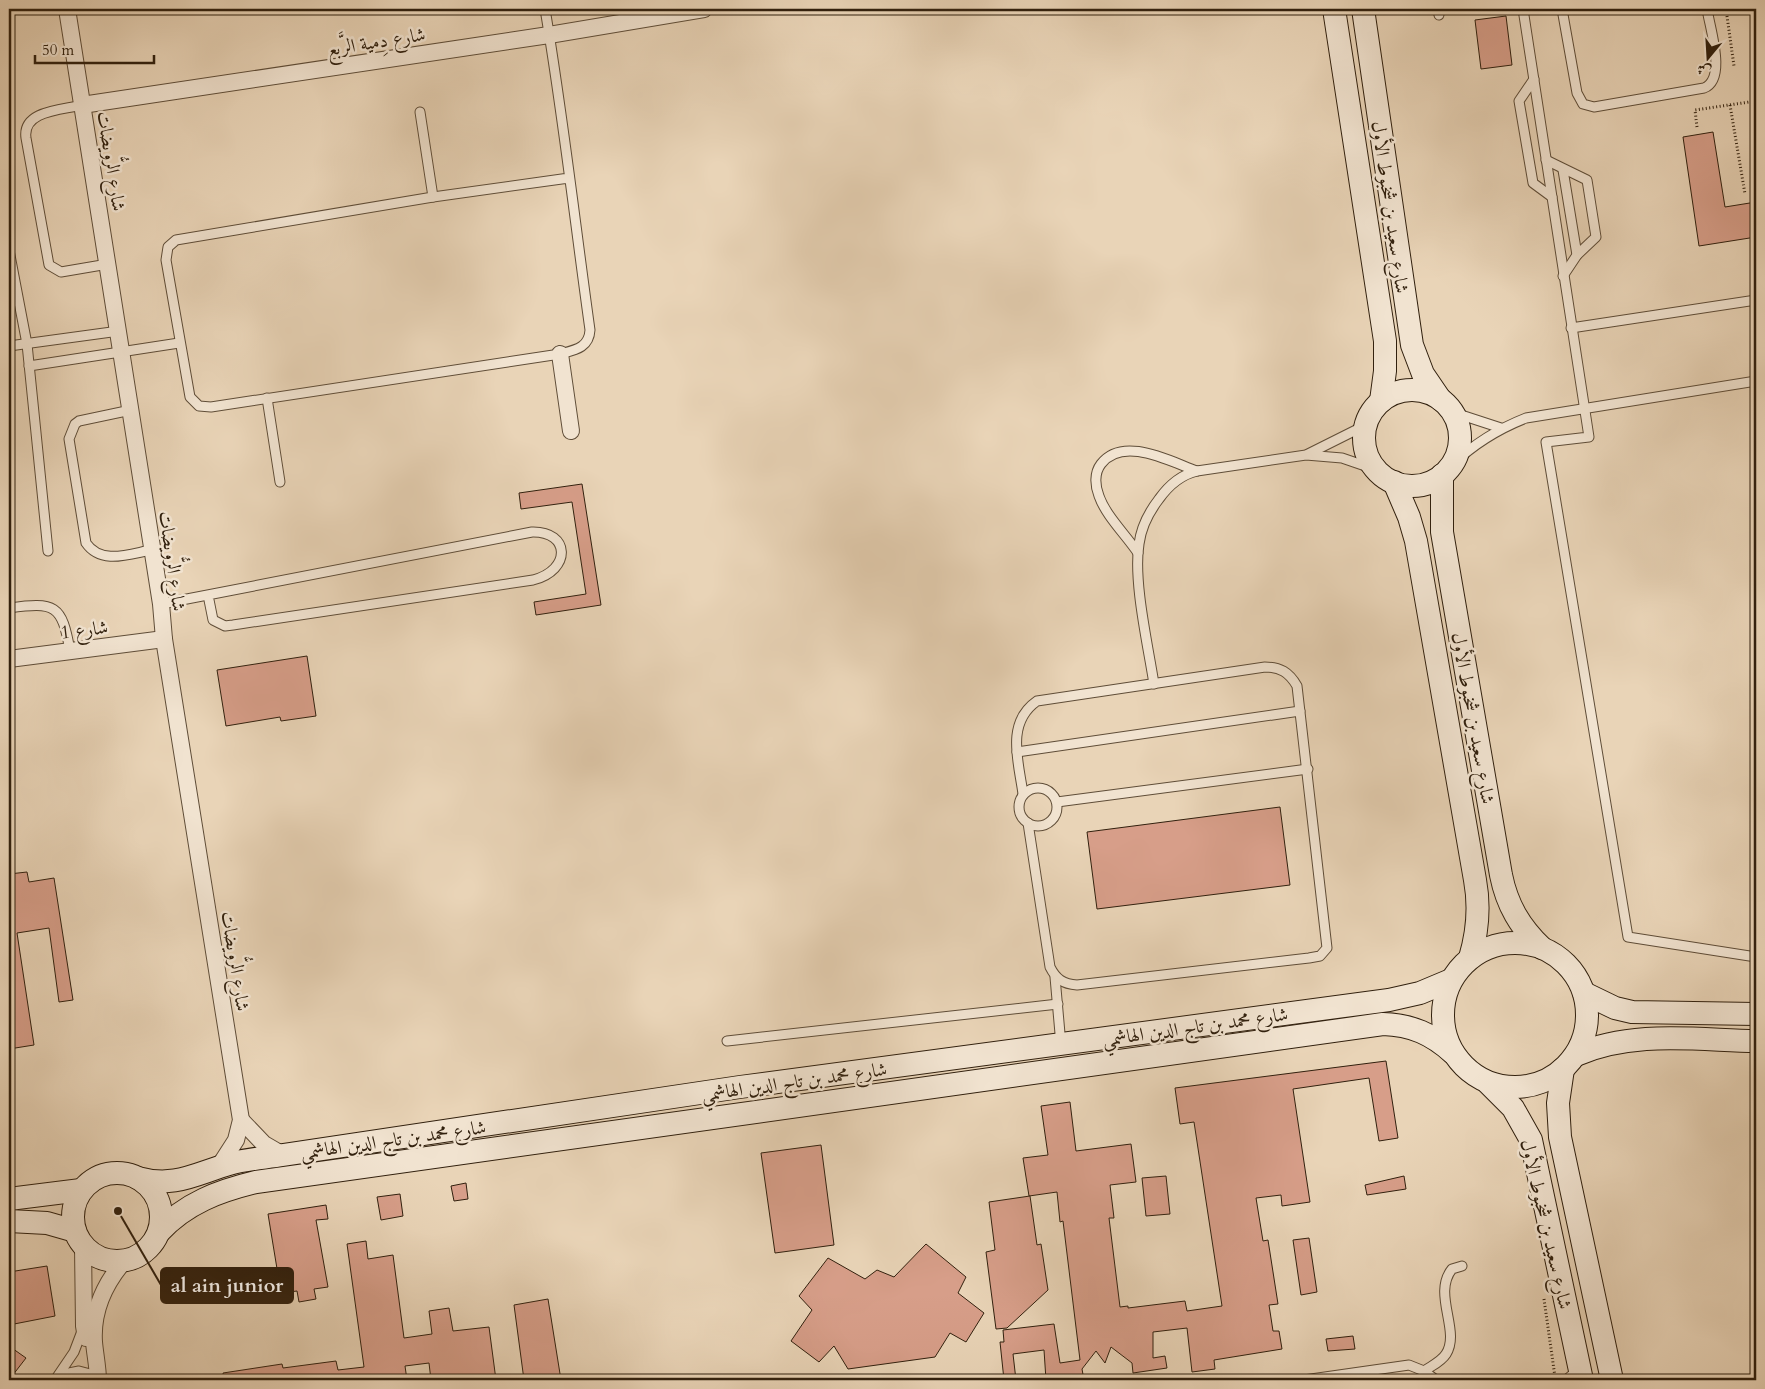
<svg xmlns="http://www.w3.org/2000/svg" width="1765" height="1389" viewBox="0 0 1765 1389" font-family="Cardo,Amiri,serif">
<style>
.building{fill:#d79e89;stroke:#31200e}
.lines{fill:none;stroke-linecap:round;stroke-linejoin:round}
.lane-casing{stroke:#5f4d38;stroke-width:11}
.street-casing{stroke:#5f4d38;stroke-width:18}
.secondary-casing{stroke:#31200e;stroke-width:24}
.path{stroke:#31200e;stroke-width:3;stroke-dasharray:1 2.5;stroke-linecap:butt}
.lane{stroke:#f1e3d0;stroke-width:9}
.street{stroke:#f1e3d0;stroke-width:16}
.secondary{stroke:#f1e3d0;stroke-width:22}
.labels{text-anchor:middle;stroke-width:5;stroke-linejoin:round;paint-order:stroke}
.street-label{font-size:19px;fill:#31200e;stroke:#f1e3d0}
.leader{fill:none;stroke:#31200e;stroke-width:2}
.callout-dot{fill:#31200e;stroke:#f1e3d0;stroke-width:2}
.callout{fill:#31200e;stroke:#31200e;stroke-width:2}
.callout-label{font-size:20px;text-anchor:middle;font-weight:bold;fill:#fff}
</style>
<rect width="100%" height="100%" fill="#e9d4b7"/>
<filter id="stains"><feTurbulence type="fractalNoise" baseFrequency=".004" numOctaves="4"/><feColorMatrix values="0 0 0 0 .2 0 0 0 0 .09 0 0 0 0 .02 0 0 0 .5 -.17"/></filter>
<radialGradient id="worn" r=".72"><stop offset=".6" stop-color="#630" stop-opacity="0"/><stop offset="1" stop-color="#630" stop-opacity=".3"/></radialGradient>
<!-- building -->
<g class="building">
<polygon points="1506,16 1512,65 1481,69 1475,20"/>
<polygon points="1713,132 1725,207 1756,202 1756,237 1699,246 1683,137"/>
<polygon points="582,484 601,605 536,615 534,602 586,594 572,502 521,509 519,493"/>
<polygon points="307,656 316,716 281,721 280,717 226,726 217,670"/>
<polygon points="1280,807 1290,885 1097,909 1087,832"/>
<polygon points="27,872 29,882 54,878 73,1000 59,1002 49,928 17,933 34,1045 9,1049 9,874"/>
<polygon points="1386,1061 1398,1138 1379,1141 1369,1078 1293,1089 1310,1202 1282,1206 1281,1195 1256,1198 1263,1241 1268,1240 1278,1304 1269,1305 1273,1331 1279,1331 1282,1349 1214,1360 1215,1369 1192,1372 1187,1328 1153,1332 1153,1358 1165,1356 1167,1368 1133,1373 1132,1363 1111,1347 1105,1363 1096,1351 1082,1369 1084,1380 1046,1380 1044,1350 1013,1354 1016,1380 1004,1380 1000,1342 1004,1342 1003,1330 1054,1324 1060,1363 1080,1360 1063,1221 1060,1222 1057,1192 1029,1196 1023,1158 1048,1155 1041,1106 1070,1102 1076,1151 1131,1144 1136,1182 1110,1185 1114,1218 1109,1218 1120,1307 1128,1306 1128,1308 1185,1301 1187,1311 1222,1306 1194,1122 1180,1124 1175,1088"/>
<polygon points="821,1145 834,1245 775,1253 761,1153"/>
<polygon points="1166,1176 1170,1214 1146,1216 1142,1178"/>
<polygon points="1404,1176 1406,1189 1367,1195 1365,1185"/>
<polygon points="466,1183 468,1199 454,1201 451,1186"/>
<polygon points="400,1194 403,1216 381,1220 377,1197"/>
<polygon points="1030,1196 1037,1245 1041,1244 1048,1290 1007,1328 996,1329 986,1252 995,1250 989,1202"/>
<polygon points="326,1205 328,1219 316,1220 328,1287 314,1289 316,1299 299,1302 297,1291 281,1293 268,1214"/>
<polygon points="1309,1238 1317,1292 1301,1295 1293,1240"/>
<polygon points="366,1241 368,1259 393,1255 404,1338 432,1334 429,1311 449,1308 453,1331 489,1327 496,1380 431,1380 429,1363 405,1366 407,1380 224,1380 223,1373 282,1364 283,1368 336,1361 338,1370 364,1367 347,1244"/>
<polygon points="926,1244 966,1277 958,1293 984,1313 966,1342 950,1333 935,1357 848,1369 834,1346 819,1362 791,1341 812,1310 799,1296 828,1258 865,1279 877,1270 894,1277"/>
<polygon points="47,1266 55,1316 9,1325 9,1272"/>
<polygon points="548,1299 561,1380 524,1380 514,1305"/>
<polygon points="1353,1336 1355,1349 1328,1351 1326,1339"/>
<polygon points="9,1346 26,1358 9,1380"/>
</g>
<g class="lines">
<!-- lane casing -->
<g class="lane-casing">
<g id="lane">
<path d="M545,9C563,115 575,223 590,330C589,348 575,350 560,354L211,407L199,406L190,397L166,260L168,247L176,240L433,197L569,178"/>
<polyline points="1438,9 1439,15"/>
<polyline points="1523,9 1589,437 1546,442 1628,937 1756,957"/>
<path d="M1562,9L1577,93L1583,104L1594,107L1704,88C1727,79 1710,29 1707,9"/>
<polyline points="1534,79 1519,101 1533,183 1552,197"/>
<path d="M82,105C63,110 22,110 26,138L49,265L61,272L108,264"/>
<polyline points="420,112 433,197"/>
<polyline points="1546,160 1587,180 1596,237 1577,255 1563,276"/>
<polyline points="1563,170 1577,255"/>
<polyline points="9,250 27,344 48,551"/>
<polyline points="1571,328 1756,300"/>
<polyline points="9,346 119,331"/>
<polyline points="29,366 179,343"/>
<polyline points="267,398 280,482"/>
<path d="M131,410L79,421L75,424L69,439L86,543C101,565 129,554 151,550"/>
<polyline points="1452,412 1501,428"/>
<polyline points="1308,454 1366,425"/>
<path d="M1453,464C1475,443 1498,429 1526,418L1756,381"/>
<path d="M1138,553C1126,535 1106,516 1099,496C1095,486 1094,473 1101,464C1123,435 1171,462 1197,471"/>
<path d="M161,604L532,532C570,531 572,570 533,580L233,625L225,626L213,620L208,595"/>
<path d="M9,608C55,602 62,604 70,651"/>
<path d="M1154,684C1148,645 1133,581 1139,544C1141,528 1149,512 1159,499C1169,485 1180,475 1197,471L1306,455L1342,458L1377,470"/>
<polyline points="1017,752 1300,711"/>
<circle cx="1038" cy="807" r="19"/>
<path d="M1023,794C1019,763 1005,723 1037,701L1265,667C1280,667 1289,672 1297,686L1327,948L1320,956L1309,958L1077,985C1063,984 1056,979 1050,967L1028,823"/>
<polyline points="1057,802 1308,769"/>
<polyline points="1055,977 1061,1045"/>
<polyline points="727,1041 1058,1004"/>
<path d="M1424,1371C1431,1366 1441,1362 1446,1354C1461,1331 1432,1294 1452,1269L1462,1266"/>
<polyline points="59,1375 79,1371 98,1376"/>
<polyline points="55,1380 74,1352 82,1331"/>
<polyline points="1304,1380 1409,1365 1424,1371 1436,1380"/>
<polyline points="1566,1380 1578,1370"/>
</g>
</g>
<!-- street casing -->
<g class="street-casing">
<g id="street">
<polyline points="67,9 161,604 164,639 241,1120 236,1140 218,1168"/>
<polyline points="82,105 549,35 704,9"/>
<polyline points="560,354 571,431"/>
<polyline points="9,659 164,639"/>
<polyline points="241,1120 264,1144 283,1155"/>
<polyline points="83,1246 84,1326 86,1338"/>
<path d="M98,1380C98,1368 95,1354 94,1342C92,1310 105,1283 125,1260"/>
</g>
</g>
<!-- secondary casing -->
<g class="secondary-casing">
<g id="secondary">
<polyline points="1334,9 1385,341 1385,371 1381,401"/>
<polyline points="1363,9 1412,345 1423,374 1440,399"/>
<circle cx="1412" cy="438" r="48"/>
<path d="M1442,475V532L1501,875C1507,905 1520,927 1542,948"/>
<path d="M1394,482L1409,517L1416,541L1475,880C1480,907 1478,931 1470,958"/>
<circle cx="1515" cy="1015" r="72"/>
<polyline points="1584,993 1615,1008 1632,1012 1756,1014"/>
<path d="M1576,1055C1632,1030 1696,1040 1756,1041"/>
<polyline points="1563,1069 1558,1103 1560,1137 1612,1380"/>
<polyline points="1488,1083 1513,1108 1531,1140 1582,1380"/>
<circle cx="117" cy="1217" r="44"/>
<path d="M138,1178C174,1188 195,1174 229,1164C246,1159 265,1158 283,1155L740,1087L1389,1000L1420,993L1451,980"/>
<polyline points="9,1199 81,1190"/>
<polyline points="9,1221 47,1223 75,1231"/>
<path d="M159,1232C186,1203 219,1191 256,1182L1383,1024C1412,1025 1432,1034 1453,1053"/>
</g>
</g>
<!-- path -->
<g class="path">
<polyline points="1726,9 1734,66"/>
<polyline points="1730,105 1745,194"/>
<polyline points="1697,127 1695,110 1756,101"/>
<polyline points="1544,1299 1555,1377"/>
</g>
<!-- lane -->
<use href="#lane" class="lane"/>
<!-- street -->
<use href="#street" class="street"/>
<!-- secondary -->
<use href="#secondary" class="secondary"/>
</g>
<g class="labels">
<!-- street labels -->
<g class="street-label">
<text transform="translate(376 41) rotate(-9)" y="7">شارع دِمية الرَّبع</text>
<text transform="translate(112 161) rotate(81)" y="7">شارع الرُّويضات</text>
<text transform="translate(1391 207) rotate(82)" y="7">شارع سعيد بن شخبوط الأول</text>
<text transform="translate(173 561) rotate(82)" y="7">شارع الرُّويضات</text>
<text transform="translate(84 629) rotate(-7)" y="7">شارع 1</text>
<text transform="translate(1474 718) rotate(80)" y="7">شارع سعيد بن شخبوط الأول</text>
<text transform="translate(236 961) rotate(81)" y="7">شارع الرُّويضات</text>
<text transform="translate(1195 1026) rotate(-8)" y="7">شارع محمد بن تاج الدين الهاشمي</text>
<text transform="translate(794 1081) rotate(-8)" y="7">شارع محمد بن تاج الدين الهاشمي</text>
<text transform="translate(393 1139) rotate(-8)" y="7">شارع محمد بن تاج الدين الهاشمي</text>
<text transform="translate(1547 1224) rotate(77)" y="7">شارع سعيد بن شخبوط الأول</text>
</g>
</g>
<!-- callouts -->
<path class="leader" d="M118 1211L161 1285"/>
<circle class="callout-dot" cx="118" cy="1211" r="5"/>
<rect class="callout" x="161" y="1268" width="132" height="35" rx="5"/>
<g class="callout-label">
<text x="227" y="1292">al ain junior</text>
</g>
<!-- margin -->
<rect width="1765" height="1389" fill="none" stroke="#e9d4b7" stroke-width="30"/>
<rect x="10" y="10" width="1745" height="1369" fill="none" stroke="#31200e" stroke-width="2.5"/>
<rect x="15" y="15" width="1735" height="1359" fill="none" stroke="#31200e"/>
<!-- north arrow -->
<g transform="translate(1708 58) rotate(198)" stroke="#f1e3d0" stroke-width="4" paint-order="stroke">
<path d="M0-4L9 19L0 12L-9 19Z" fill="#31200e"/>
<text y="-8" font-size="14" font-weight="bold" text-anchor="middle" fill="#31200e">ش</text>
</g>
<!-- scale -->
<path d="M35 55v8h119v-8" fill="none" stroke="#31200e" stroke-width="2.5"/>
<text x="42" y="55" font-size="15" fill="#31200e" stroke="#f1e3d0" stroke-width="4" paint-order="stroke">50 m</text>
<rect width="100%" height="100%" filter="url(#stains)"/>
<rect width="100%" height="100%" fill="url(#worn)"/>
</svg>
